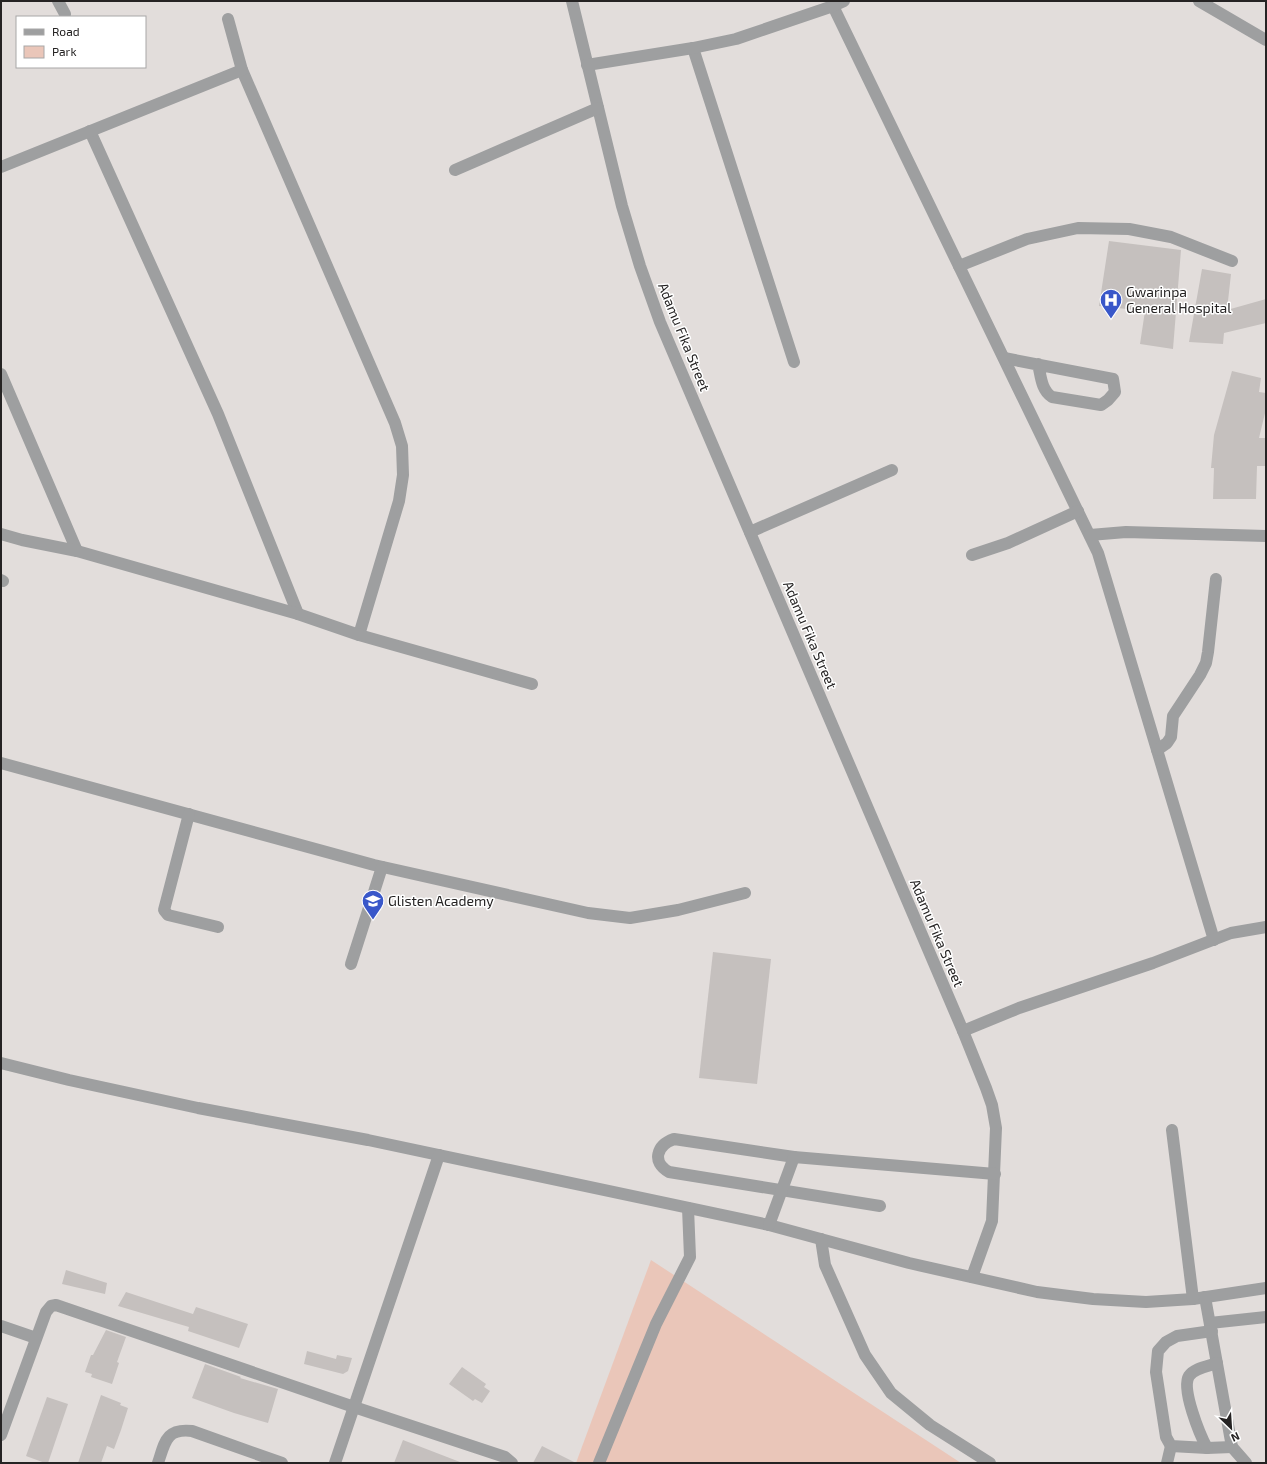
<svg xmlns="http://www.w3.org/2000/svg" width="1267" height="1464" viewBox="0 0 1267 1464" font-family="'Exo 2',sans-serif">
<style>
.green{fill:#eac6b9}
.building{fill:#c5c0be}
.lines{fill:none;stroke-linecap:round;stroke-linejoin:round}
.minor{stroke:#9e9fa0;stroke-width:12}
.labels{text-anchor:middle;stroke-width:3;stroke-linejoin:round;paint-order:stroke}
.poi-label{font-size:14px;fill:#252323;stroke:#fff;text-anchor:start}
.street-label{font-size:14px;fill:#252323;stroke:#fff}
</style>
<rect width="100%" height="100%" fill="#e2dddb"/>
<!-- green -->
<polygon class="green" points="651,1260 961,1463 576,1463"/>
<!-- building -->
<g class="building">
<polygon points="1109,241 1181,250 1173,349 1140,344 1145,311 1099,306"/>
<polygon points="1202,269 1231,274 1227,310 1266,299 1266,323 1224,333 1223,344 1189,342"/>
<polygon points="1232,371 1261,378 1259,392 1266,393 1266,409 1259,438 1266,438 1266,466 1257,466 1256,499 1213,499 1214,468 1211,468 1214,435"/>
<polygon points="713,952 771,959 757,1084 699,1078"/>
<polygon points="66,1270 107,1283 105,1294 62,1284"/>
<polygon points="126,1292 193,1314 196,1307 248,1324 239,1348 188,1331 189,1327 118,1306"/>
<polygon points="106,1330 126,1337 117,1362 119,1363 112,1384 91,1377 92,1374 85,1372 91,1355 93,1355"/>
<polygon points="307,1351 336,1359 337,1355 352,1358 348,1371 343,1374 304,1364"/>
<polygon points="205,1364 241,1377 240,1378 278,1389 268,1423 234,1413 192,1398"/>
<polygon points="462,1367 486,1384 484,1387 490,1391 482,1403 475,1399 473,1401 449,1384"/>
<polygon points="101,1395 121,1403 120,1405 128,1408 121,1430 114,1449 107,1446 101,1463 78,1463"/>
<polygon points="47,1397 68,1404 48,1463 45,1463 26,1456"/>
<polygon points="403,1440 460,1462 460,1463 394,1463"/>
<polygon points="542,1446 576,1463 533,1463"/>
</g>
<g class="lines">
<!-- minor -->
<g class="minor">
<polyline points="58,1 65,14"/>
<polyline points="572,1 622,206 640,266 660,322 963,1031 986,1088 992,1105 996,1128 992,1221 972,1277"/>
<polyline points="1199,1 1266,40"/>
<polyline points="833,6 1098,553 1214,940"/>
<polyline points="693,48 794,362"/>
<polyline points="587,65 693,48 736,39 833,6 844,1"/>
<polyline points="242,70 395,423 402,446 403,475 399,501 359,635"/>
<polyline points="90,131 218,414 298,614"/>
<polyline points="1,167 242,70 228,19"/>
<polyline points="455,170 598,108"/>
<polyline points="959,266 1027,239 1078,228 1129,229 1171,237 1232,261"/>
<path d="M1004,358L1113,379L1115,392L1108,400L1101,405L1052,397C1041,390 1041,376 1038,364"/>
<polyline points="1,374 77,551"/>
<polyline points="750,532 892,470"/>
<polyline points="1,534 22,540 77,551 298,614 359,635 532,684"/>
<polyline points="1090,535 1126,532 1266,536"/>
<polyline points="972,555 1008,543 1078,511"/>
<polyline points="1,580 3,581"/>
<polyline points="1157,750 1167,743 1171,737 1173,716 1200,675 1206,663 1208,652 1216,579"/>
<polyline points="1,763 374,865 588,913 630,918 678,910 745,893"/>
<polyline points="189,814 164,910 168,915 218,927"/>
<polyline points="351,964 382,867"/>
<polyline points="963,1031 1019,1008 1153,963 1231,933 1266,927"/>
<polyline points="1,1063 69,1080 198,1108 368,1140 769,1225 909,1263 1037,1292 1093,1299 1146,1302 1193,1299 1266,1288"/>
<polyline points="1172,1130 1193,1299"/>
<path d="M794,1157L674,1139C657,1145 651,1162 669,1172L880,1206"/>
<polyline points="769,1225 794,1157 995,1174"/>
<polyline points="821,1239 825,1265 865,1355 891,1393 930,1425 990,1463"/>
<polyline points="1205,1297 1232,1447 1246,1463"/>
<polyline points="1210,1323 1266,1317"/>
<polyline points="1,1326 36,1338"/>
<polyline points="1212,1331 1177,1336 1166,1342 1158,1351 1156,1372 1166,1437 1171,1446 1207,1448 1232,1447"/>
<polyline points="1,1435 46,1312 51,1306 56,1305 354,1407 505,1457 512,1463"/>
<path d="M1207,1448C1200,1435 1181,1389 1189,1376C1194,1368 1209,1366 1217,1363"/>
<path d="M158,1463C165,1442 166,1428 192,1431L282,1463"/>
<polyline points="335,1463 439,1155"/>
<polyline points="599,1463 656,1324 690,1257 688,1208"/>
<polyline points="1167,1463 1171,1446"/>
</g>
</g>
<!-- icons -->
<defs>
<g id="hospital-pin" transform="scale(1.15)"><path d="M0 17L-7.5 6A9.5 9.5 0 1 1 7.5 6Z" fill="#3957c9" stroke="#fff"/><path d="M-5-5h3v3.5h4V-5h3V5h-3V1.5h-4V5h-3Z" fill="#fff"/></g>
<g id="school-pin" transform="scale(1.15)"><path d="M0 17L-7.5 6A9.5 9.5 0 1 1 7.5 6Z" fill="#3957c9" stroke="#fff"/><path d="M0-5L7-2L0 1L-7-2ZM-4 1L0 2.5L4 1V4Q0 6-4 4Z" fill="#fff"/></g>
</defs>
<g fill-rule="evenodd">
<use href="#hospital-pin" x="1111" y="300"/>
<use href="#school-pin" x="373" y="901"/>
</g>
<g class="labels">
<!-- poi labels -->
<g class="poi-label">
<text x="1126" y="297">Gwarinpa<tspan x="1126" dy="16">General Hospital</tspan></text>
<text x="388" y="906">Glisten Academy</text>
</g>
<!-- street labels -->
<g class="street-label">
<text transform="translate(684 337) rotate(68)" y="5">Adamu Fika Street</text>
<text transform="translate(810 635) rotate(67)" y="5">Adamu Fika Street</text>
<text transform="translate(937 933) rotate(67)" y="5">Adamu Fika Street</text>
</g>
</g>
<!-- border -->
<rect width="1267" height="1464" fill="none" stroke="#252323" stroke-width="4"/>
<!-- legend -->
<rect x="16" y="16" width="130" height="52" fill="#ffffff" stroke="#a8a7a7"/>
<rect x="24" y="29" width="20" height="6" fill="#9e9fa0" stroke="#a8a7a7"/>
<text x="52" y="36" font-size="12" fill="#252323">Road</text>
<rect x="24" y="46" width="20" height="12" fill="#eac6b9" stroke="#a8a7a7"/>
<text x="52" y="56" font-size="12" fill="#252323">Park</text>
<!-- north arrow -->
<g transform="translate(1231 1428) rotate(155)" stroke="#ffffff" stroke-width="3" paint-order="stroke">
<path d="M0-3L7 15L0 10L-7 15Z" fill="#252323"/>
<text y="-6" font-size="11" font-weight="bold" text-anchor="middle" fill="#252323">N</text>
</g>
</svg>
